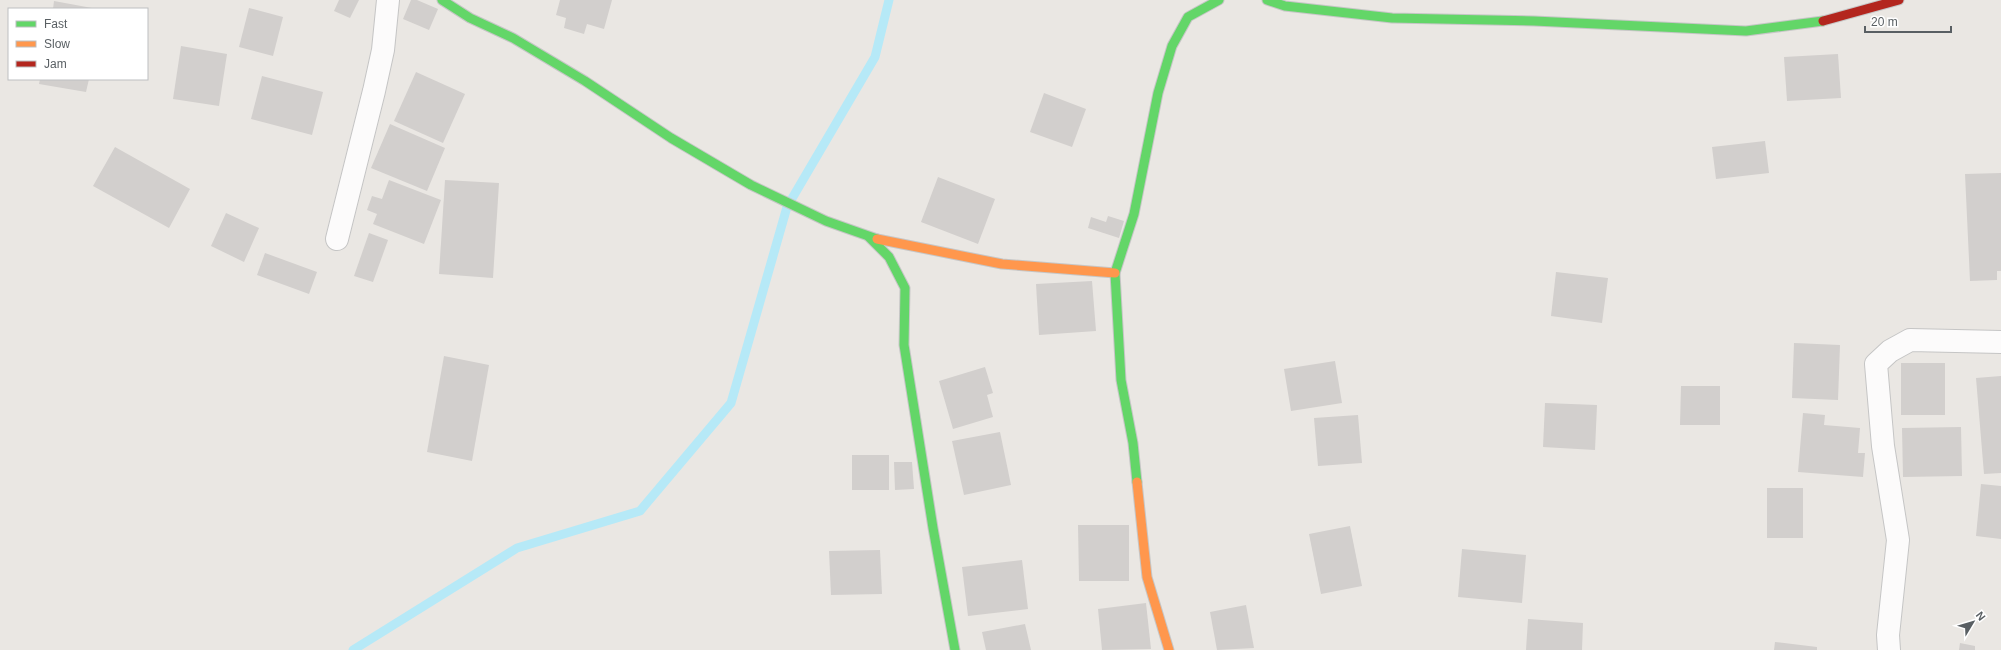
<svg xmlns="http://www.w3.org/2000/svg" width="2001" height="650" viewBox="0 0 2001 650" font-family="Helvetica,sans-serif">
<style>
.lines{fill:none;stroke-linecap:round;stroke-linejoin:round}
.stream{stroke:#b6e9f7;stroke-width:9}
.building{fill:#d2cfcd}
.street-casing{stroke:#c5c5c5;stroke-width:24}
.fast-casing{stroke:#c6c6c6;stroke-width:11}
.slow-casing{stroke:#c6c6c6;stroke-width:11}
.jam-casing{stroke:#c6c6c6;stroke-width:11}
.street{stroke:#fcfbfb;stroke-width:22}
.fast{stroke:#63d668;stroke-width:9}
.slow{stroke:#ff974d;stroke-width:9}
.jam{stroke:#b3261e;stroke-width:9}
</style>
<rect width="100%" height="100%" fill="#eae7e3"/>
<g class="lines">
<!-- stream -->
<polyline class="stream" points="353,650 517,548 640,511 731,403 787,207 875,57 889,0"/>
</g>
<!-- building -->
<g class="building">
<polygon points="339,0 359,0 350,18 334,11"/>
<polygon points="411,0 417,0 438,9 429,30 403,19"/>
<polygon points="560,0 612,0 604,29 587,24 584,34 564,28 566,18 556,15"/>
<polygon points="54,1 92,8 91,9 53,9"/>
<polygon points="249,8 283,17 273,56 239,47"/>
<polygon points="181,46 227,54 219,106 173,99"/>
<polygon points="1838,54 1841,98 1787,101 1784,57"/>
<polygon points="416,72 465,94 443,143 394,121"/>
<polygon points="262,76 323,92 312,135 251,119"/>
<polygon points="40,79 89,79 86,92 39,84"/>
<polygon points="1044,93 1086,109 1072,147 1030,132"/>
<polygon points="390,124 445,148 427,191 371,168"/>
<polygon points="1765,141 1769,173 1716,179 1712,147"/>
<polygon points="115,147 190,189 169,228 93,186"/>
<polygon points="2001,173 2001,271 1997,271 1997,280 1970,281 1965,174"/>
<polygon points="938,177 995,199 978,244 921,222"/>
<polygon points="389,180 441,200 424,244 373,224 377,214 367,210 372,196 382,199"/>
<polygon points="445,180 499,183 493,278 439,274"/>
<polygon points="226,213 259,228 244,262 211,246"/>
<polygon points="1108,216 1124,221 1119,238 1088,228 1091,217 1106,222"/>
<polygon points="369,233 388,240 373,282 354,276"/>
<polygon points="265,253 317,272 309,294 257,275"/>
<polygon points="1556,272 1608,278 1602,323 1551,316"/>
<polygon points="1092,281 1096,331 1039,335 1036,284"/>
<polygon points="1794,343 1840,345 1838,400 1792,398"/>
<polygon points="444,356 489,365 472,461 427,452"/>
<polygon points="1335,361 1342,403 1291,411 1284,369"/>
<rect x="1901" y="363" width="44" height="52"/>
<polygon points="985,367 993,393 987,395 993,417 953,429 939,381"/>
<polygon points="2001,376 2001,473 1984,474 1976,378"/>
<polygon points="1681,386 1720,386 1720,425 1680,425"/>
<polygon points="1545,403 1597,405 1595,450 1543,447"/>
<polygon points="1803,413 1825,415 1824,425 1860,428 1858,453 1865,453 1863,477 1798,472"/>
<polygon points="1358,415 1362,463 1318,466 1314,418"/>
<polygon points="1961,427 1962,476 1903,477 1902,428"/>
<polygon points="1000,432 1011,485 964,495 952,441"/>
<rect x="852" y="455" width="37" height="35"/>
<polygon points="894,462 912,462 914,489 895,490"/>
<polygon points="1981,484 2001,486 2001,539 1976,536"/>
<rect x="1767" y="488" width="36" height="50"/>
<polygon points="1078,525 1129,525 1129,581 1079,581"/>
<polygon points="1350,526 1362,586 1321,594 1309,534"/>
<polygon points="1462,549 1526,555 1522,603 1458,597"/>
<polygon points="880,550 882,594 831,595 829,551"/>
<polygon points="1022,560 1028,609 968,616 962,567"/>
<polygon points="1146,603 1151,649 1102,650 1098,609"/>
<polygon points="1246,605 1254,648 1217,650 1210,612"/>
<polygon points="1528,619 1583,623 1582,650 1526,650"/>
<polygon points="1025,624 1031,650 986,650 982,632"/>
<polygon points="1775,642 1817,647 1817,650 1774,650"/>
<polygon points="1960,643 1975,646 1975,650 1959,650"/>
</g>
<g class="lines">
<!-- street casing -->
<g class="street-casing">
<g id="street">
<polyline points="337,239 374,91 383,50 388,0"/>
<polyline points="1889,650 1888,635 1898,540 1883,446 1876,364 1890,351 1910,340 2001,342"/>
</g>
</g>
<!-- fast casing -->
<g class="fast-casing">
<g id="fast">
<polyline points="442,0 470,18 513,38 585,81 671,138 751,185 826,221 877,239"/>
<polyline points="1267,0 1285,6 1392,18 1534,21 1746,31 1823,21"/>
<polyline points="869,237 889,257 905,288 904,345 933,528 955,650"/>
<polyline points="1137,482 1133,443 1121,380 1115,273 1134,214 1158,93 1172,46 1188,17 1219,0"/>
</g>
</g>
<!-- slow casing -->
<g class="slow-casing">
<g id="slow">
<polyline points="877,239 1002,264 1115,273"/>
<polyline points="1137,482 1147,577 1169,650"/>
</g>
</g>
<!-- jam casing -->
<g class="jam-casing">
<polyline id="jam" points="1823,21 1899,0"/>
</g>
<!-- street -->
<use href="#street" class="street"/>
<!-- fast -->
<use href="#fast" class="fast"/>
<!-- slow -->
<use href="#slow" class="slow"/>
<!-- jam -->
<use href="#jam" class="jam"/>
</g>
<!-- legend -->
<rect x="8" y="8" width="140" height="72" fill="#ffffff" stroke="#bdbfc1"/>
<rect x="16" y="21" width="20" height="6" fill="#63d668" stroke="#bdbfc1"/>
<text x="44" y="28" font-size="12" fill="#595f63">Fast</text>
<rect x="16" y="41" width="20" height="6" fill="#ff974d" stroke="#bdbfc1"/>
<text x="44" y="48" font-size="12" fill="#595f63">Slow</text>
<rect x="16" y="61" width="20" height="6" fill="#b3261e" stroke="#bdbfc1"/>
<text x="44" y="68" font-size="12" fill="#595f63">Jam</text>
<!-- north arrow -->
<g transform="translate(1973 622) rotate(52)" stroke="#ffffff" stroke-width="3" paint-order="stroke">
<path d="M0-3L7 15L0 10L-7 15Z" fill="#595f63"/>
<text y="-6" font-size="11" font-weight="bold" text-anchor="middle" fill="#595f63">N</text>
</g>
<!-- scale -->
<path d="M1865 26v6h86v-6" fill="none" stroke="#595f63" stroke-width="2"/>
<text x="1871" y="26" font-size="12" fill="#595f63" stroke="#ffffff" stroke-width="3" paint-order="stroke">20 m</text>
</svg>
